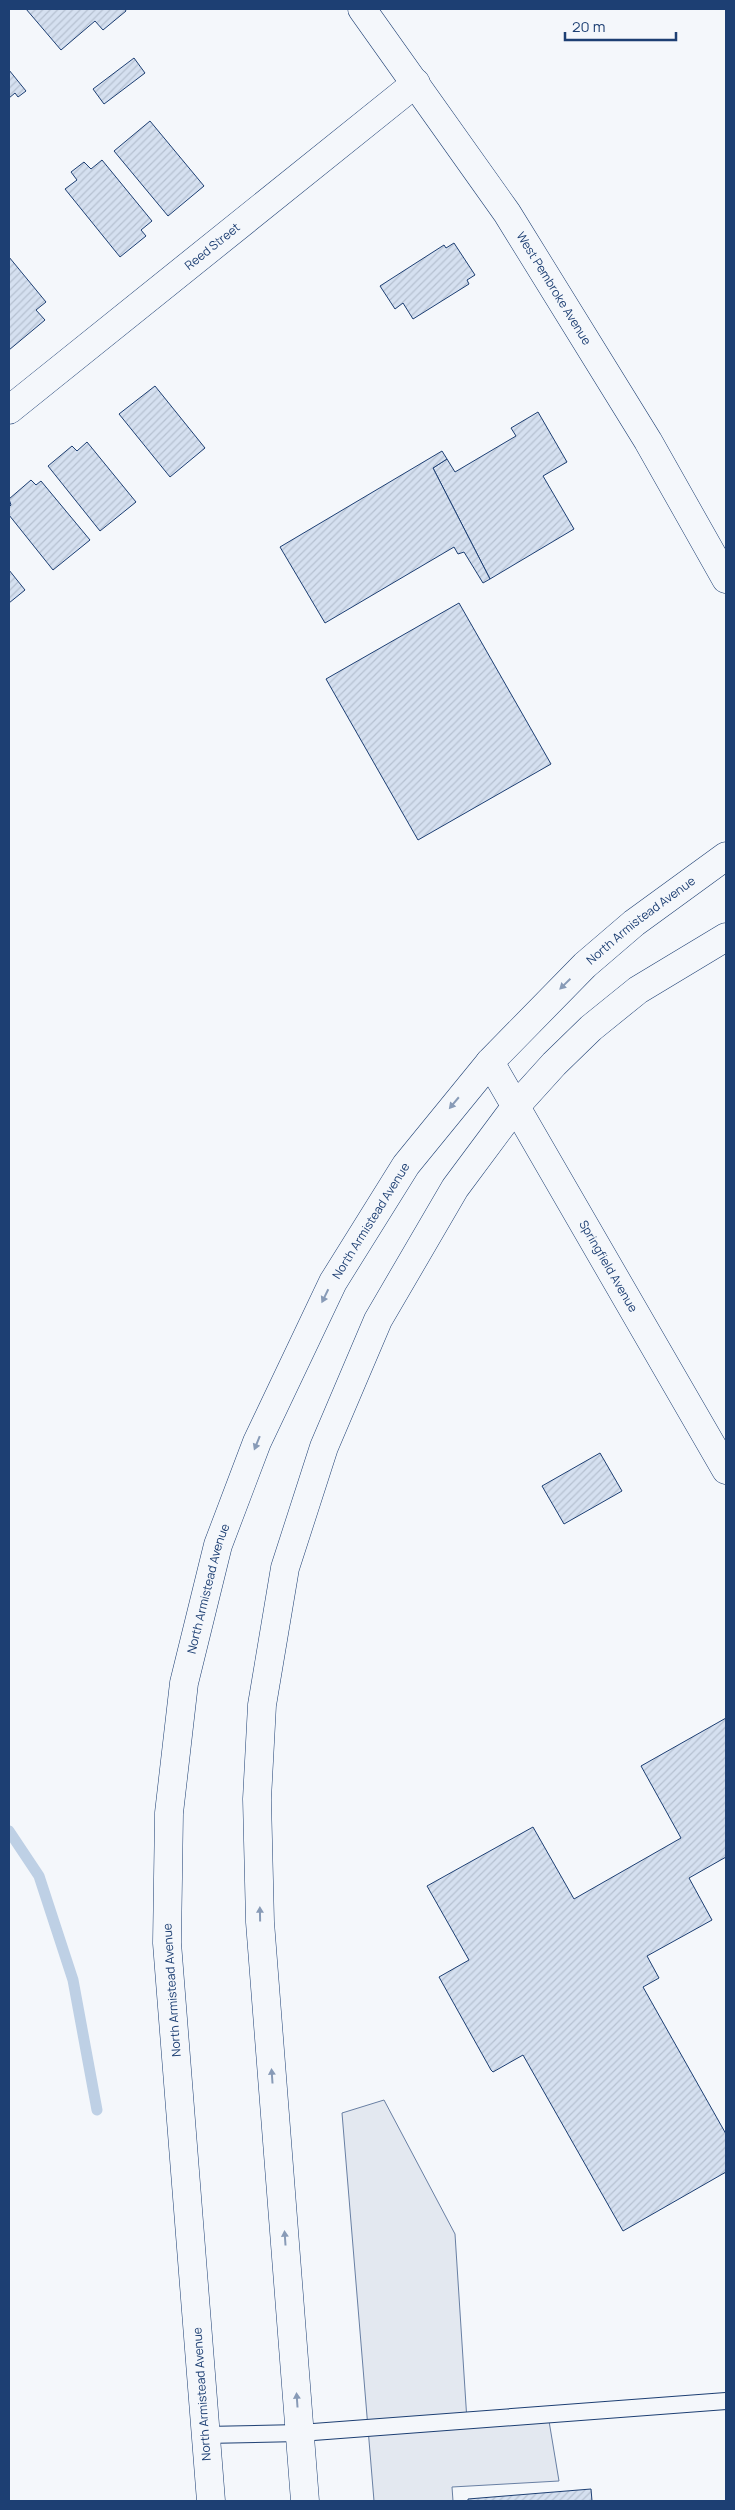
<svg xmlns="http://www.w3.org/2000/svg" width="735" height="2510" viewBox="0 0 735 2510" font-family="Manrope,sans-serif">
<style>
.parking{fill:#e3e8f0;stroke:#687fa3}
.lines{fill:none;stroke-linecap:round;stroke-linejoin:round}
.stream{stroke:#bed0e5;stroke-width:11}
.building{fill:url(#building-hatch);stroke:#1d3f73}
.service-casing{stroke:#1d3f73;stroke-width:18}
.minor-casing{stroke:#1d3f73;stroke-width:29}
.secondary-casing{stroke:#1d3f73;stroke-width:29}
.primary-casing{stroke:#1d3f73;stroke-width:29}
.service{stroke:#f4f7fb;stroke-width:16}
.minor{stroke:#f4f7fb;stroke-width:28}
.secondary{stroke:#f4f7fb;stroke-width:28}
.primary{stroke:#f4f7fb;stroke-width:28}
.oneway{fill:#889bb7}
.labels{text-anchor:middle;stroke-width:4;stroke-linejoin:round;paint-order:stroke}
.street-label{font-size:12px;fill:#1d3f73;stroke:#f4f7fb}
</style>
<defs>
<pattern id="building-hatch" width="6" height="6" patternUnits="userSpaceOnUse" patternTransform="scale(1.25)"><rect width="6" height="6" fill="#d5e0f0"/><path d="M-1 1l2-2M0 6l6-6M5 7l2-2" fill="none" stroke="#b6c1d1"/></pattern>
</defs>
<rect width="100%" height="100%" fill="#f4f7fb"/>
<!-- parking -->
<polygon class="parking" points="384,2100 455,2234 467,2421 548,2415 559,2481 452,2487 453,2501 374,2501 342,2113"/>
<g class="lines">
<!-- stream -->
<polyline class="stream" points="9,1831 39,1876 73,1980 97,2110"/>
</g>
<!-- building -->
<g class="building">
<polygon points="26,9 125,9 126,11 103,30 95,21 61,50"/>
<polygon points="134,58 145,73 104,104 93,89"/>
<polygon points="9,70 26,91 18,97 15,93 9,98"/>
<polygon points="150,121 204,186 168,216 114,151"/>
<polygon points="102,160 152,221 141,230 146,236 120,257 65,189 77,180 71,172 84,162 91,169"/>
<polygon points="454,243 475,275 467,280 469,284 413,319 403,303 395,309 380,286 444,245 446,248"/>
<polygon points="9,257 46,302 36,310 45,320 9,350"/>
<polygon points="155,386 205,448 170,477 119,414"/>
<polygon points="538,412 567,462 543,476 574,529 490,579 433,468 447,459 455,472 516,436 511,428"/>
<polygon points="87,442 136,502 100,531 48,466 72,446 77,451"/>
<polygon points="442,451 447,459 433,468 490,579 483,583 464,552 458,554 454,547 325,623 280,547"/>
<polygon points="31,480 36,485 41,481 90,540 53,570 9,515 9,507 11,505 9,499"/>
<polygon points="9,570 25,590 9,603"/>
<polygon points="459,603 551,764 418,840 326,679"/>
<polygon points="600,1453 622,1491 564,1524 542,1486"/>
<polygon points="726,1718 726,1857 689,1878 712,1920 647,1956 659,1978 643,1987 726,2134 726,2172 623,2231 523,2055 493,2072 491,2070 439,1977 469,1960 427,1886 533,1827 574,1899 681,1838 641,1766"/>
<polygon points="591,2489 592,2501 468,2501 468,2499"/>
</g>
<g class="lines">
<!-- service casing -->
<g class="service-casing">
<polyline id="service" points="205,2435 300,2433 726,2401"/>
</g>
<!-- minor casing -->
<g class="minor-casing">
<g id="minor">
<path id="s1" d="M9,410L416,83"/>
<path id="s2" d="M490,1062L726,1470"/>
</g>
</g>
<!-- secondary casing -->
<g class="secondary-casing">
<g id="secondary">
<path id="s3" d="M362,9L507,213L648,441L726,579"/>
</g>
</g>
<!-- primary casing -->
<g class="primary-casing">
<g id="primary">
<path id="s4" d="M211,2501L167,1943L169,1813L184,1683L218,1545L257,1442L333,1282L406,1165L490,1062L585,965L634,923L726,856"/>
<polyline points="305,2501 260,1922 257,1799 262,1705 285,1568 324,1447 378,1320 455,1188 516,1106 554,1064 591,1028 638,990 726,937"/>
</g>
</g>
<!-- service -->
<use href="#service" class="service"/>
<!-- minor -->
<use href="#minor" class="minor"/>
<!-- secondary -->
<use href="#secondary" class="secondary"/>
<!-- primary -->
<use href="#primary" class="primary"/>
</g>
<!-- one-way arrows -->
<defs><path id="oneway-solid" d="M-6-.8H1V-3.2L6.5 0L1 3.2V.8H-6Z" transform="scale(1.25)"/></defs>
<g class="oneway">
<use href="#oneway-solid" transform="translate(565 984) rotate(136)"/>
<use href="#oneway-solid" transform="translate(454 1103) rotate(130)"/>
<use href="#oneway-solid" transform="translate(325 1296) rotate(116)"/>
<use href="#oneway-solid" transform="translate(257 1443) rotate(112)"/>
<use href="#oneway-solid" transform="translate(260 1914) rotate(-91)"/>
<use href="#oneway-solid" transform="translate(272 2076) rotate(-94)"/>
<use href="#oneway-solid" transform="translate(285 2238) rotate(-94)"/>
<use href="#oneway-solid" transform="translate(297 2400) rotate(-94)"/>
</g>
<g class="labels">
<!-- street labels -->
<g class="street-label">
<text dy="4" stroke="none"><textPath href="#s1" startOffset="261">Reed Street</textPath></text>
<text dy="4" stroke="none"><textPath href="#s3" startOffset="339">West Pembroke Avenue</textPath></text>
<text dy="4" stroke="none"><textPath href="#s4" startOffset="1728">North Armistead Avenue</textPath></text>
<text dy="4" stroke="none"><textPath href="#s4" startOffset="1322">North Armistead Avenue</textPath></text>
<text dy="4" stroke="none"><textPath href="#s2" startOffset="236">Springfield Avenue</textPath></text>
<text dy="4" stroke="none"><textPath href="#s4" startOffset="918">North Armistead Avenue</textPath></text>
<text transform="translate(172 1990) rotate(-94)" y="4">North Armistead Avenue</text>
<text transform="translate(202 2394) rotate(-94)" y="4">North Armistead Avenue</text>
</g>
</g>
<!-- border -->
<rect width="735" height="2510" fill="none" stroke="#1d3f73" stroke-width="20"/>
<!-- scale -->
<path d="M565 32v8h111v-8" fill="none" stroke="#1d3f73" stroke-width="2.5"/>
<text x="572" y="32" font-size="15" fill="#1d3f73" stroke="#f4f7fb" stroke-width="4" paint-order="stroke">20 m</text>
</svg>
